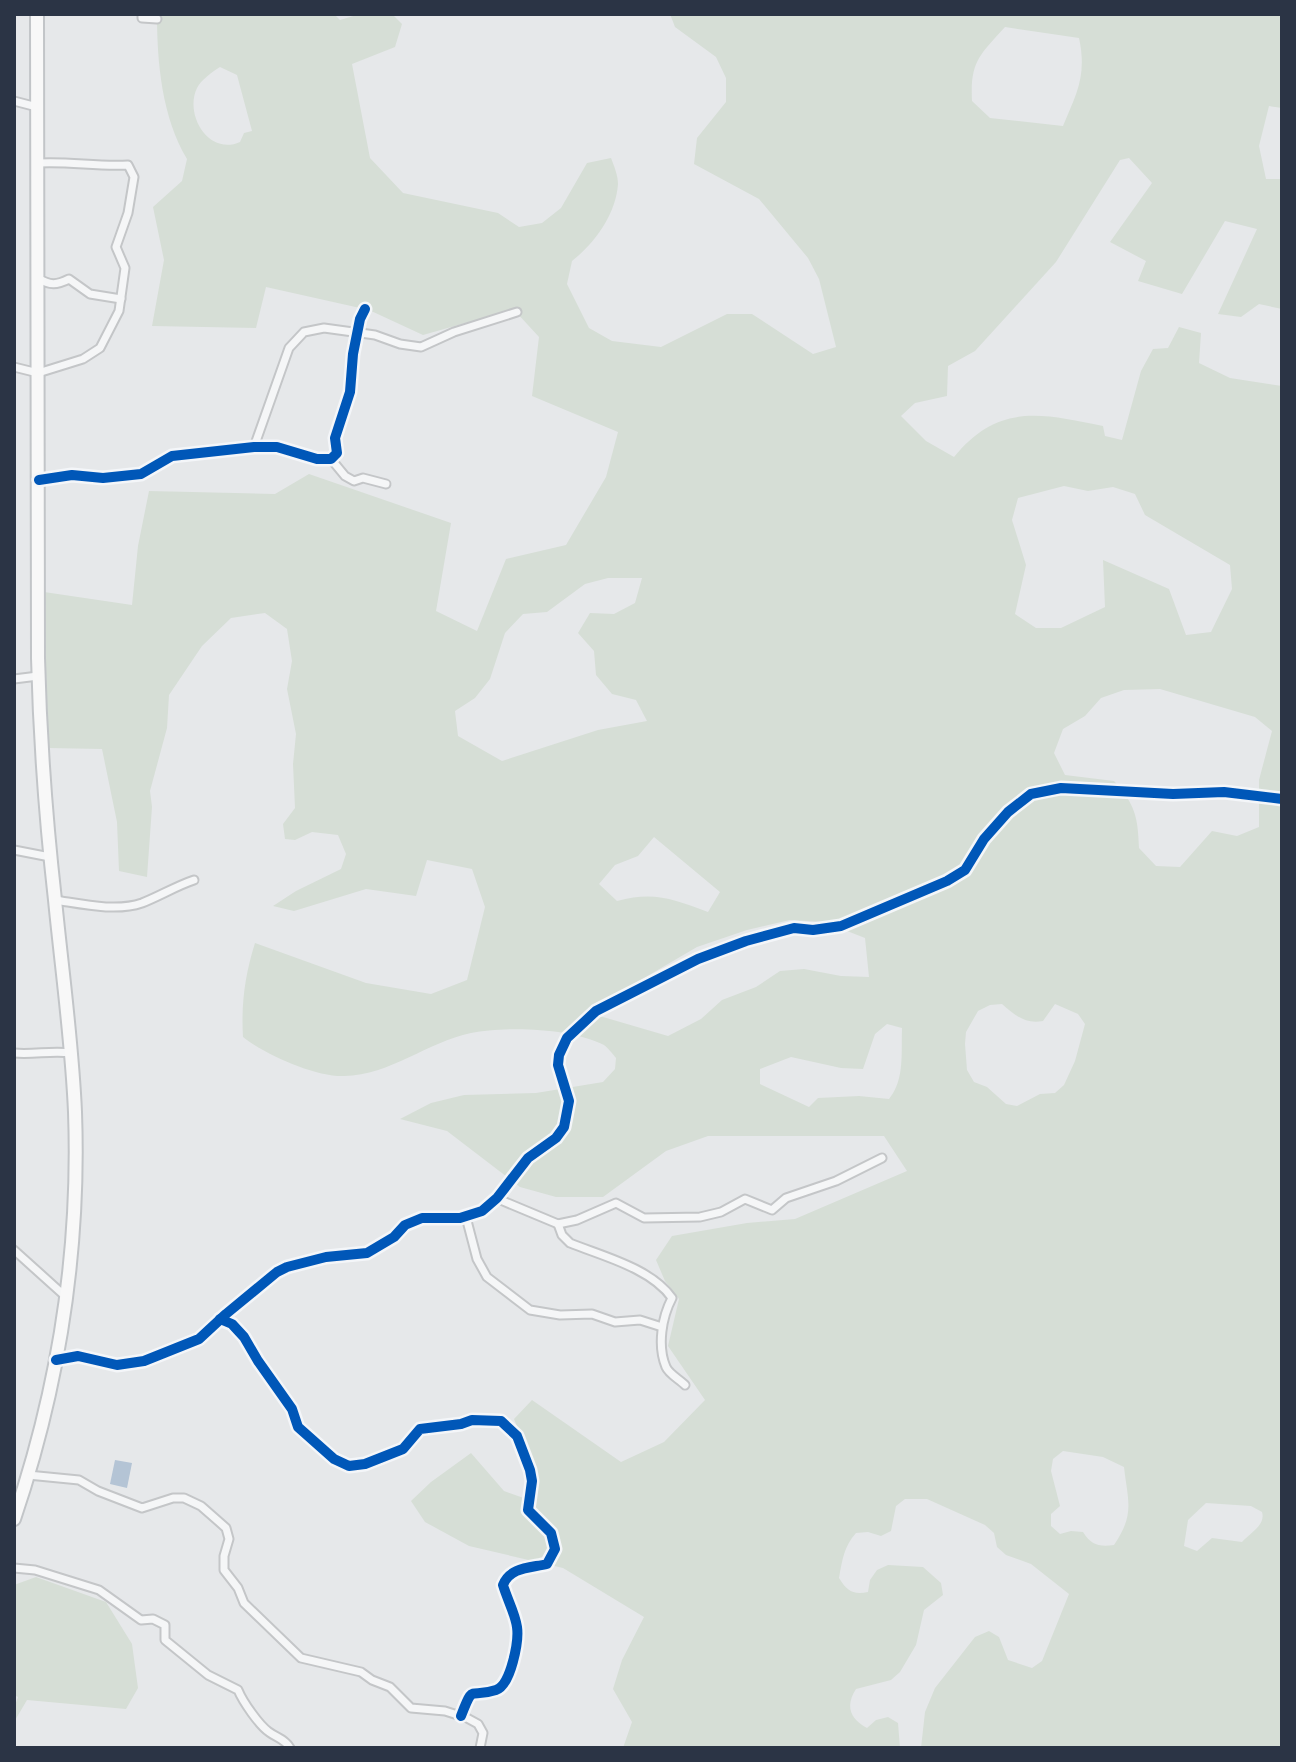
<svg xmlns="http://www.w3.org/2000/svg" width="1296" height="1762" viewBox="0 0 1296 1762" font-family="Arial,sans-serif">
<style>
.green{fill:#d6ded6;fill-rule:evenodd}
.water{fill:#b4c4d5}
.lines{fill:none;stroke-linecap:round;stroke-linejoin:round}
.minor-casing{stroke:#c4c6c8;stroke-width:11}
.primary-casing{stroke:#c2c5c8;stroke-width:16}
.minor{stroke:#f5f6f7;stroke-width:7}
.primary{stroke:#f8f8f8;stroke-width:12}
.cycleway-casing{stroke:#f4f6f9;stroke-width:15}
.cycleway{stroke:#0057b8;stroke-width:10}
</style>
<rect width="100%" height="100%" fill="#e6e8ea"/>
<!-- green -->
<g class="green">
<path d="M157,14H334L340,20L360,14H392L402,24L395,47L352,64L370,158L403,193L498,213L519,227L542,223L561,208L587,163L611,158C614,166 618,175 618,184C616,214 595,243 572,261L567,284L589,328L612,341L661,347L727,314H752L813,354L836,347L819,279L808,258L759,199L694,164L697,138L726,102V78L716,57L675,27L670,14H1282V108L1269,106L1259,146L1266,179H1282V309L1259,304L1241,317L1218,314L1257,229L1225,221L1182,294L1138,281L1146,261L1110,242L1152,183L1129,158L1120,160L1056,262L975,351L948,366L947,396L915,403L901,416L926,441L954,457C999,402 1042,414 1103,426L1105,436L1122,440L1141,371L1153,349L1168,348L1179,327L1201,333L1199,363L1230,378L1282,386V1748H921L925,1712L935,1688L975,1637L989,1631L999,1637L1008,1660L1032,1668L1042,1661L1069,1594L1031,1564L1006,1555L997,1547L994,1533L985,1525L927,1499H905L896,1506L891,1531L881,1536L868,1532L856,1533C844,1546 842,1561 839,1578C847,1591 853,1595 868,1592L870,1580L877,1570L888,1565L923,1567L941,1583L943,1595L924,1610L916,1645L900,1672L891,1680L856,1689C845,1706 850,1719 867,1728L876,1720L888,1717L898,1723L900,1748H623L632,1722L613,1689L622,1660L644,1617L563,1568L469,1546L425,1522L411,1501L431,1482L471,1453L504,1491L535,1502V1470L514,1419L532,1400L621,1462L664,1442L705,1400L668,1346L679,1299L665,1281L656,1260L672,1236L747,1223L795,1219L907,1171L884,1136H708L666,1151L603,1197H556L520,1187L447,1131L400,1119L431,1103L464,1095L536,1093L603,1082L615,1069L616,1058C613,1054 608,1048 604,1045C571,1028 507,1026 471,1033C427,1042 391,1075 344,1076C316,1077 266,1055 243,1037C241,1004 245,975 255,943L366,983L431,994L467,980L485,907L472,869L427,860L416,896L366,889L294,911L273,906L296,891L341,869L346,854L338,835L312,832L295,840L285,839L283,824L295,808L293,764L296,734L287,689L292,661L287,629L265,613L231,618L202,646L169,695L167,728L150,791L152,807L147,877L119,871L117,822L102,749L48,748L44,592L132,605L138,546L149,491L275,494L309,474L451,523L436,611L477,631L506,559L566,545L606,477L618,432L532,396L539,337L516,312H504L423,335L369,310L266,287L256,328L152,326L164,260L153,207L182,181L187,159C162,117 157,63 157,14ZM1005,27L1079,38C1087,75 1077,93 1063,126L990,118L972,101C970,61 980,55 1005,27ZM220,67L237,75L252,131L244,133L240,142C209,156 184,115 197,88C201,80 212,72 220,67ZM1064,486L1088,491L1113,487L1135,494L1145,515L1230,565L1232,589L1211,632L1186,635L1169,589L1103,560L1105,607L1061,628H1036L1015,614L1026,565L1012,520L1018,498ZM608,578H642L635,603L614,614L590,613L578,633L594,651L596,675L612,694L636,700L647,721L598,730L502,761L458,736L455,711L475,698L490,679L505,633L523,614L547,612L585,584ZM1160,689L1255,717L1272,731L1259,780V827L1237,836L1212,831L1180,867L1156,866L1139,848C1138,817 1135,804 1114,781L1065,775L1054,753L1063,729L1085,716L1101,698L1124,690ZM654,837L720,892L708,912C673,899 654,891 617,901L599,884L615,865L638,856ZM790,920L824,922L865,938L869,977L841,976L804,969L780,971L756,987L722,1000L701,1019L668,1036L586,1012L697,947L747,930ZM1002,1004C1016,1016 1025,1024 1043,1021L1055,1004L1078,1014L1085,1024L1075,1061L1064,1085L1055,1093L1040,1094L1017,1106L1006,1104L987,1087L974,1082L967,1070L965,1044L966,1032L978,1011L990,1005ZM887,1024L902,1028C901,1052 905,1080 889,1099L859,1096L818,1098L809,1107L760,1084V1069L791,1057L841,1068L863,1069L875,1034ZM1063,1451L1103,1457L1124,1467C1128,1502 1135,1514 1114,1545C1099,1547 1091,1545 1083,1532L1071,1531L1060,1534L1051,1526V1514L1060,1506L1051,1471L1053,1459ZM1206,1503L1251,1506L1262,1512C1266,1525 1250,1533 1242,1542L1212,1538L1197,1551L1184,1546L1188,1520Z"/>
<polygon points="36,1577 106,1602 132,1644 138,1688 126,1709 27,1700 14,1722 14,1708 18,1697 14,1695 14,1585"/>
</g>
<!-- water -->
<polygon class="water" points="115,1460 132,1463 127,1488 110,1484"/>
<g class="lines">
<!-- minor casing -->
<g class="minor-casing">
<g id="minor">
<polyline points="142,14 142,18 157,19"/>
<polyline points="14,101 37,107"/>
<path d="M38,278C50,286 57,285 69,279L90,294L121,299"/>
<path d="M14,367L38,373L83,359L100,348L119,311L125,268L116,247L128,213L134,177L128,165C98,167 69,161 38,163"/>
<polyline points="254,447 289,348 304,332 324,328 375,335 400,344 421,347 454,332 517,312"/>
<polyline points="331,459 345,476 354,481 363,478 386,484"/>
<polyline points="39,480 72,475 103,478 141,474 172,456 254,447 277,447 317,459 331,459 337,453 335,438 350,392 353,354 360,319 365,309"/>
<polyline points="14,679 38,676"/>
<polyline points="14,850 50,857"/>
<path d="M55,900C82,904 116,912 142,903C160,896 176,886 194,880"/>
<path d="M14,1053C34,1055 52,1050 71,1053"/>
<polyline points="500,1194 503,1201 558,1224 577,1220 616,1203 644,1218 700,1217 721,1212 745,1199 772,1210 786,1198 836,1181 882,1158"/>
<polyline points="466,1217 477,1259 487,1277 530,1310 560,1315 592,1314 615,1322 640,1320 662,1327"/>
<path d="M558,1224L562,1235L570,1243C602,1256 651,1268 672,1298C662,1317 657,1346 666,1367C669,1374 679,1379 685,1385"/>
<polyline points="14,1250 65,1296"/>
<path d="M220,1319L232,1324L244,1337L258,1361L292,1409L298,1427L334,1459L349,1466L365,1464L403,1449L420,1429L461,1424L472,1420L501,1421L517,1436L530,1470L532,1481L528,1510L551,1533L555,1549L547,1564C530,1568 510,1567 503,1585C507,1599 515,1613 517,1627C519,1641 511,1685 496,1690C469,1699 474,1682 461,1716"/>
<polyline points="56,1360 78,1356 117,1365 144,1361 199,1339 226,1314 277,1272 287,1267 326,1257 367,1253 394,1237 405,1225 422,1218 460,1218 482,1211 497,1198 528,1158 556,1138 564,1127 569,1101 558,1065 559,1055 567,1038 596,1011 698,959 746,941 794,928 813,930 841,926 947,881 965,870 984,839 1008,812 1031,794 1061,788 1173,794 1224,792 1282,799"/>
<polyline points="28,1475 79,1480 98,1491 142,1508 173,1498 184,1498 201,1506 226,1528 229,1539 224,1556 224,1570 238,1588 244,1603 301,1658 361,1672 372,1680 390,1687 411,1708 445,1711 467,1718 478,1724 483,1733 480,1748"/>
<path d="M14,1568L35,1570L99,1590L141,1620L153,1619L165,1625V1640L208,1675L238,1690C243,1702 259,1725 269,1732C277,1738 285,1739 290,1748"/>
</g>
</g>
<!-- primary casing -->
<g class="primary-casing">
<path id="primary" d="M14,1519C58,1389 80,1250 75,1112C72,1041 62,971 55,900C46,820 40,739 38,658L37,14"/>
</g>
<!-- minor -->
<use href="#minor" class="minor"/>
<!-- primary -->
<use href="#primary" class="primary"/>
<!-- cycleway casing -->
<g class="cycleway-casing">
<g id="cycleway">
<polyline points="39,480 72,475 103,478 141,474 172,456 254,447 277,447 317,459 331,459 337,453 335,438 350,392 353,354 360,319 365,309"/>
<path d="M220,1319L232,1324L244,1337L258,1361L292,1409L298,1427L334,1459L349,1466L365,1464L403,1449L420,1429L461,1424L472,1420L501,1421L517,1436L530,1470L532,1481L528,1510L551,1533L555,1549L547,1564C530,1568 510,1567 503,1585C507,1599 515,1613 517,1627C519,1641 511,1685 496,1690C469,1699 474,1682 461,1716"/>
<polyline points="56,1360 78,1356 117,1365 144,1361 199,1339 226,1314 277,1272 287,1267 326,1257 367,1253 394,1237 405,1225 422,1218 460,1218 482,1211 497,1198 528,1158 556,1138 564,1127 569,1101 558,1065 559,1055 567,1038 596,1011 698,959 746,941 794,928 813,930 841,926 947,881 965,870 984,839 1008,812 1031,794 1061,788 1173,794 1224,792 1282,799"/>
</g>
</g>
<!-- cycleway -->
<use href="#cycleway" class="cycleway"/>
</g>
<!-- border -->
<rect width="1296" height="1762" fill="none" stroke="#2b3445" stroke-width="32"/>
</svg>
